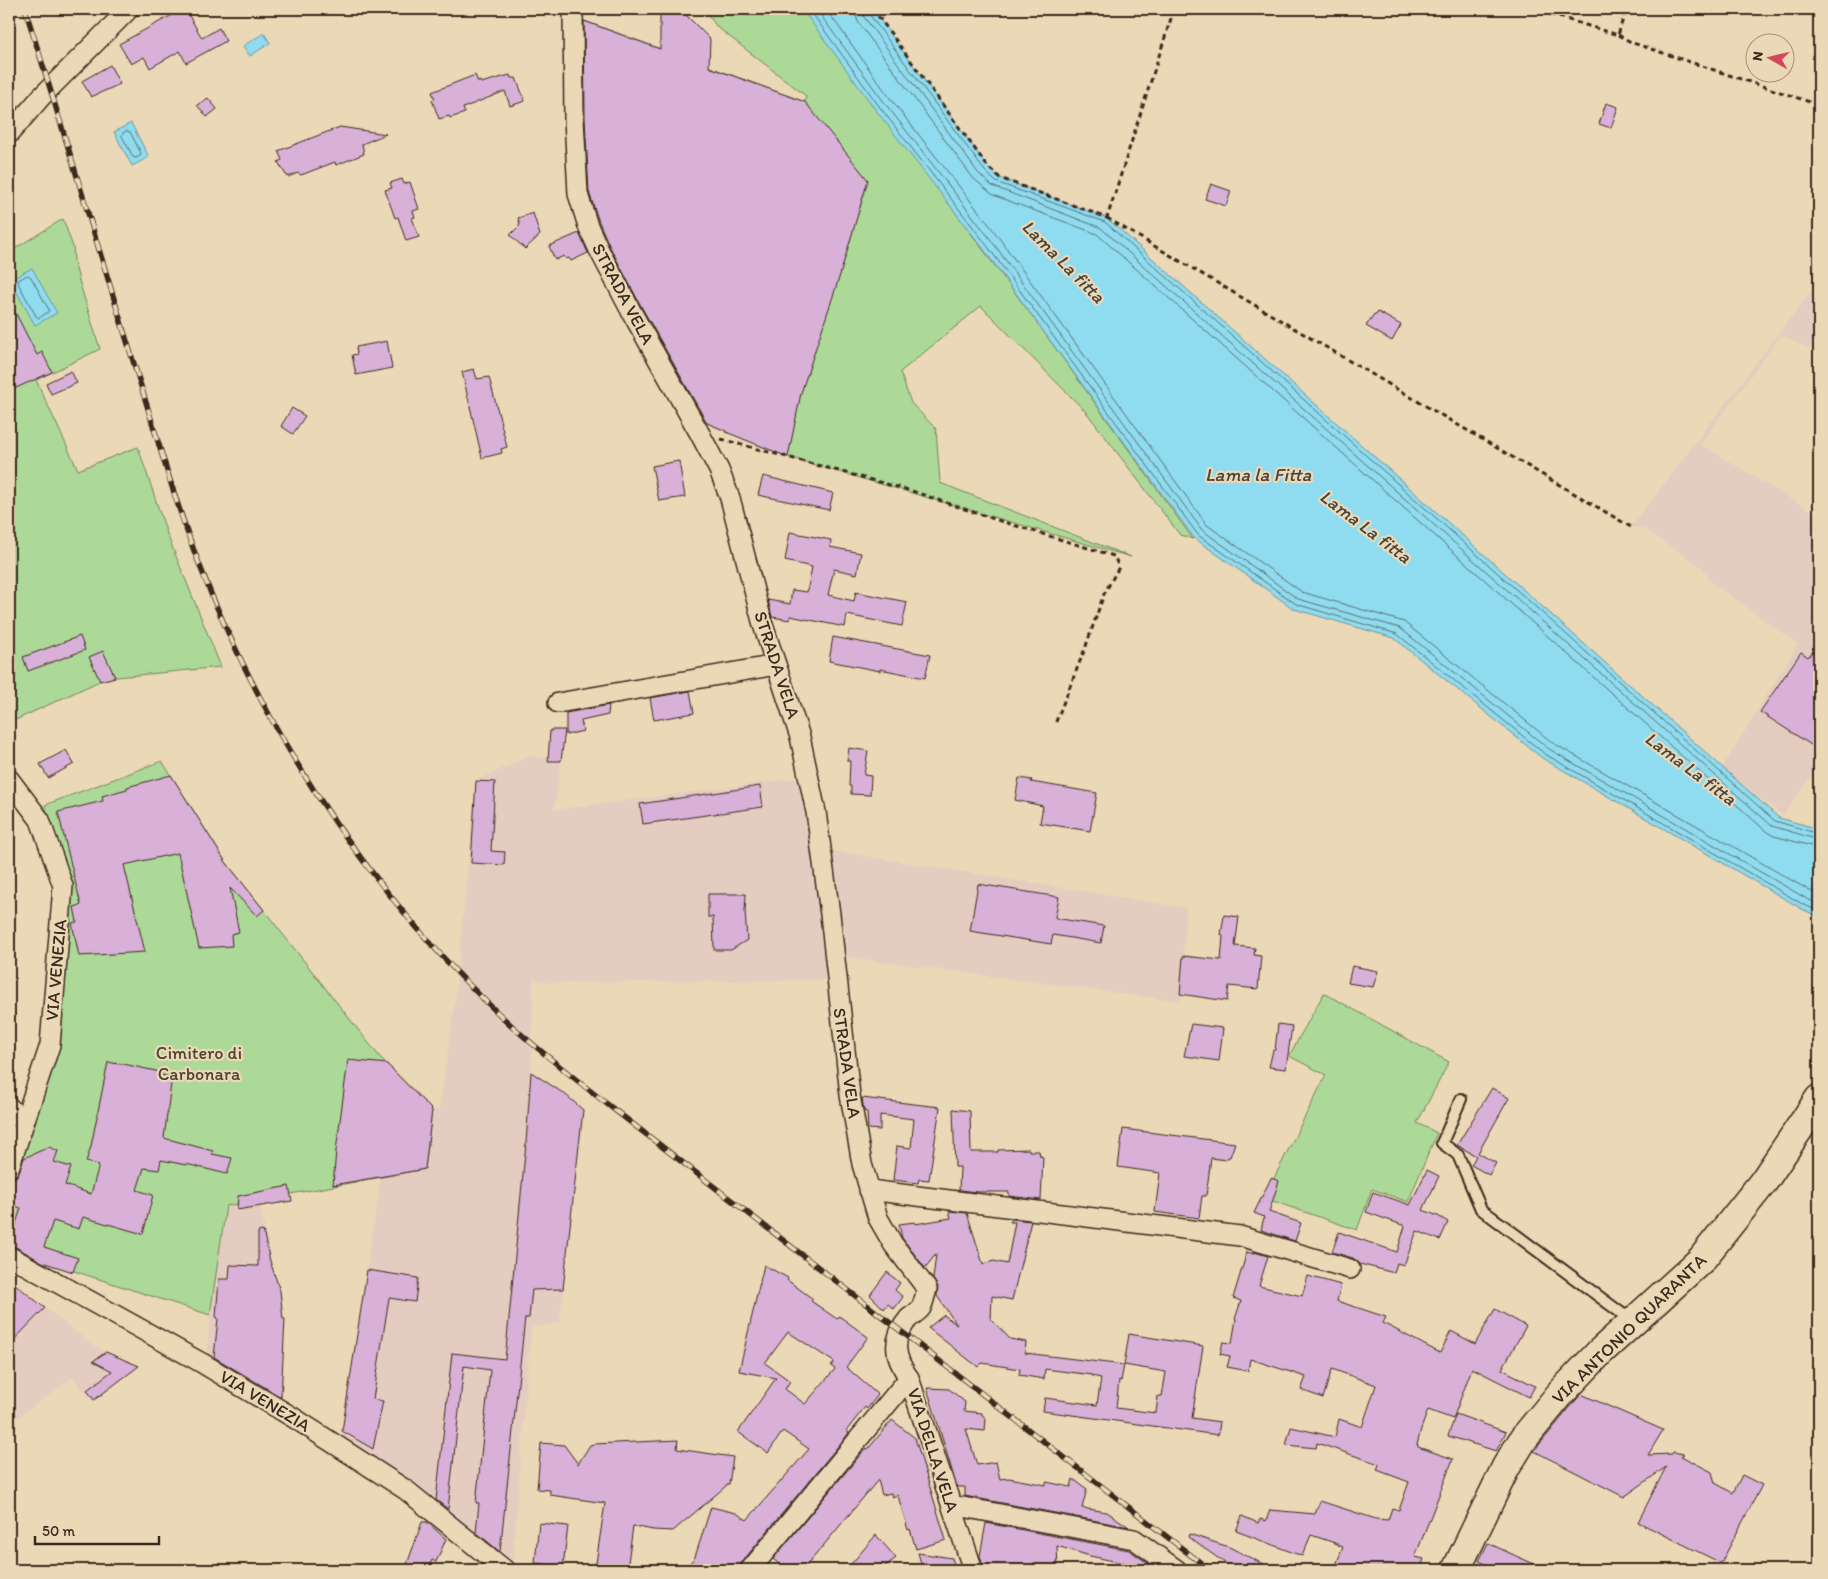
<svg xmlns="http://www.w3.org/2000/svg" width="1828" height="1579" viewBox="0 0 1828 1579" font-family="Itim,sans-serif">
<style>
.built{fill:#e5ccc0}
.green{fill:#acd998;stroke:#74825b;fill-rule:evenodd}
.water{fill:#8fdbef;stroke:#6d949b}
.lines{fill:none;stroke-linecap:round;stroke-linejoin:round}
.shore{stroke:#5d7172;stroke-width:1}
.building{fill:#d8b0d8;stroke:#3b2a1e;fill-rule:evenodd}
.lane-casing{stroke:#3b2a1e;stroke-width:14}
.street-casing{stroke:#3b2a1e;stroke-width:22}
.secondary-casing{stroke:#3b2a1e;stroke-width:31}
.path{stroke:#3b2a1e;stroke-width:3;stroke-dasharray:5 4;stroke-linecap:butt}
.lane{stroke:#ead8b6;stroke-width:10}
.street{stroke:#ead8b6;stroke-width:19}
.secondary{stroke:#ead8b6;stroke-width:28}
.rail-casing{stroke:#3b2a1e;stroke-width:5.5}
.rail{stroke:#ead8b6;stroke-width:4;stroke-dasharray:11;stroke-linecap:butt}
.labels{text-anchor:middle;stroke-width:4.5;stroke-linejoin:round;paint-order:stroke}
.street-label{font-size:18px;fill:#3b2a1e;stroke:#ead8b6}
.park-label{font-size:18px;fill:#4c4430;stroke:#ead8b6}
.water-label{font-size:19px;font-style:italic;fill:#48453d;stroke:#ead8b6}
</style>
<rect width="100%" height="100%" fill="#ead8b6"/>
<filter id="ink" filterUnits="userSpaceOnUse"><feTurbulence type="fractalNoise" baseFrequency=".02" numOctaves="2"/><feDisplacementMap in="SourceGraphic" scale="10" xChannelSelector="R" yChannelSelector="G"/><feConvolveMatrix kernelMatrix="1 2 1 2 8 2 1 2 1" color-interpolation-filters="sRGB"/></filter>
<g filter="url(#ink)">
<!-- built -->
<g class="built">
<polygon points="1819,281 1819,353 1781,335 1700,444 1819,516 1819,772 1816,770 1783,815 1721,770 1798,644 1710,581 1703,568 1644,528 1631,527"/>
<polygon points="530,756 561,761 554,810 800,778 809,847 1186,908 1180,1001 845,957 826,980 550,983 533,979 531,1072 583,1110 560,1322 531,1328 512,1564 340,1441 381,1177 425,1169 432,1110 439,1110 455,1003 476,781"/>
<polygon points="252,1201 260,1206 283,1320 282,1403 207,1358 210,1315 226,1206"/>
<polygon points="9,1278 45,1308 94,1346 139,1366 92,1401 73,1377 9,1424"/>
</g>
<!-- green -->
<g class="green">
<path d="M704,9H805L1038,324L1193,539L1180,535L1087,413L981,306L900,372L911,403L936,429L940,483L1131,557L788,457L703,421L604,254H616L607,168L586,164L579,19L805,102L806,96L717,27ZM821,179L864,194L838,280L801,269Z"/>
<polygon points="63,219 73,247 74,261 80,284 100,349 36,380 78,470 138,447 167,534 221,667 106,678 9,723 9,252"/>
<polygon points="162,761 225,861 379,1056 432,1110 425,1169 226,1206 210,1315 9,1250 9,1185 25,1138 69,882 45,805"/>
<polygon points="1324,993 1449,1062 1417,1123 1437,1133 1408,1202 1372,1189 1357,1230 1264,1198 1326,1075 1289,1056"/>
</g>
<!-- water -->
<g class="water">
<polygon points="802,9 872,9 988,167 1000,178 1107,218 1779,818 1819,829 1819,917 1802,909 1542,758 1394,638 1294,609 1194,538 979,243 875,109"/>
<polygon points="264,33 270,43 250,56 243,46"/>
<polygon points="131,123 149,157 132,166 114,132"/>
<polygon points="32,268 57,313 35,325 10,280"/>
</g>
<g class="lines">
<!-- shore -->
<g class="shore">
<polyline points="809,9 879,106 983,240 1198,535 1296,604 1397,634 1545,754 1804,905 1819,911"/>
<polyline points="816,9 884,102 988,236 1202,530 1298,599 1400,628 1549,749 1807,899 1819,904"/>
<polyline points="826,9 890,98 994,231 1207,525 1302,592 1404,622 1553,743 1819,896"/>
<polyline points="854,9 858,22 973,178 993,195 1097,234 1767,832 1774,836 1819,848"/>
<polyline points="862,9 864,17 979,174 992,186 1101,228 1772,826 1819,840"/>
<polyline points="868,9 869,14 984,170 996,182 1105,222 1775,821 1819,834"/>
<polygon points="127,131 130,132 141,153 140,156 136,158 133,157 122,136 123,133"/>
<polygon points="28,275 31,277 49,310 48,312 39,318 36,316 18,283 19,280"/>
</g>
</g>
<!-- building -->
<g class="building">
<polygon points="169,9 185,9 202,38 219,28 226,41 186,63 180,51 150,68 144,57 131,64 119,44 172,15"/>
<polygon points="660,9 680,9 710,39 709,67 805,102 868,180 840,275 801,393 788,457 726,432 726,431 707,423 642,308 609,245 599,222 589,192 585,119 584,21 660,49"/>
<polygon points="110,65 120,84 91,97 82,81"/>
<polygon points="475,75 478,82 480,81 481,83 510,75 511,78 516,78 525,101 510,106 505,91 463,108 465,113 450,118 449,116 439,119 432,100 435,99 432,92"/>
<polygon points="208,98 217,109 207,117 197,105"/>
<polygon points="1606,103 1618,107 1611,128 1599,124"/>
<polygon points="340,127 386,134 362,144 364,154 336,165 335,162 301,175 298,173 288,177 287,175 286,175 278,162 282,160 278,151"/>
<polygon points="402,179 404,184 410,182 419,209 413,211 415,217 412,218 419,237 406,241 398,217 395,218 385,190 392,188 390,183"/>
<polygon points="1211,184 1231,191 1226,206 1205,199"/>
<polygon points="533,213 540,235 525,249 510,235 520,225 518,218"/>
<polygon points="579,233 588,253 571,261 569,258 566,259 564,256 555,260 549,246"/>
<polygon points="9,300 37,355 42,352 52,372 9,391"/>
<polygon points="1378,312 1401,325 1392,341 1366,326 1374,314 1376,315"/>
<polygon points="387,341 392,368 356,375 352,355 357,354 356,347"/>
<polygon points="474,369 477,379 489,377 507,447 501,449 502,453 482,458 462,372"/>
<polygon points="71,371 77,383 51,394 46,383"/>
<polygon points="292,408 305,416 293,434 281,426"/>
<polygon points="679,461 685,497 659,501 652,466"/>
<polygon points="763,476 833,493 829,510 758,495"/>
<polygon points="790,532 831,540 830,547 861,553 857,574 834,569 828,595 854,601 856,592 907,602 902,626 847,615 845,627 790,616 790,620 772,617 768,600 790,604 792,590 807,592 812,567 785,561"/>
<polygon points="80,636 85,650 28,671 23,657"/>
<polygon points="833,637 930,655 925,678 880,669 880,671 829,661"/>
<polygon points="1819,644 1819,750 1760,712 1801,652 1808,657"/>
<polygon points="103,651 115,677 100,681 89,657"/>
<polygon points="690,691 694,713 654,720 650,698"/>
<polygon points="609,705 608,715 581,721 583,731 566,735 566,713"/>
<polygon points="550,730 565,730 561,761 548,761"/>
<polygon points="849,748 868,751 864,775 871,776 870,795 851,794 851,786 849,786 850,761 847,761"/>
<polygon points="66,750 74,764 48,778 40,764"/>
<polygon points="171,775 225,861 264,910 257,916 230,888 239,932 231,934 232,946 199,948 178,853 124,865 145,952 79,956 72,923 77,922 74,907 81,905 58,812 103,801 102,796 127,789 127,787"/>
<polygon points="1019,778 1032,780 1031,782 1097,793 1090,831 1040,823 1043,806 1015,800"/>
<polygon points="476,781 495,782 491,851 505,852 504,865 471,863"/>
<polygon points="760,786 763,807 643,824 640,804"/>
<polygon points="978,884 1059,897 1055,918 1104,926 1101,943 1053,935 1051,944 970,931"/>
<polygon points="708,894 746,894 745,911 747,940 731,950 714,950 713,917 708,917"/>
<polygon points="1224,915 1239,917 1235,946 1255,948 1254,955 1261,956 1258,989 1229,986 1227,1001 1180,994 1183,956 1221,960 1223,936 1221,935"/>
<polygon points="1352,966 1378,971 1373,987 1348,983"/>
<polygon points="1191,1024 1223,1028 1219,1061 1184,1056"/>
<polygon points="1278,1024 1292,1026 1286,1069 1269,1067 1273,1050 1275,1050"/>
<polygon points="348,1060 387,1064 432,1110 425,1169 333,1185 336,1151"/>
<polygon points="108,1062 118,1064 119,1063 160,1072 159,1075 172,1076 164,1138 213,1151 212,1154 232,1158 227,1174 186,1164 186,1165 161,1160 159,1170 144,1168 137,1190 153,1195 143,1234 83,1217 79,1229 53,1221 44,1247 78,1258 73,1272 42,1262 14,1246 9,1245 21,1208 9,1204 9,1185 11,1179 16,1177 19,1172 24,1158 49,1147 58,1151 54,1162 71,1167 65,1185 91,1194 99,1165 86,1162 91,1146"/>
<polygon points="531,1072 566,1095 583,1110 563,1289 532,1290 529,1318 525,1318 500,1552 476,1532 479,1503 476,1503 490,1370 464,1366 448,1509 436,1500 452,1353 505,1359 526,1143"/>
<polygon points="1492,1088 1509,1098 1478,1153 1496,1163 1489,1175 1471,1165 1476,1156 1457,1145"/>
<polygon points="862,1098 940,1107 929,1180 919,1179 918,1183 893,1180 897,1146 911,1148 914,1119 880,1115 880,1130 868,1129 867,1112 864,1111"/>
<polygon points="953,1109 970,1111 971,1152 998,1152 998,1150 1029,1149 1029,1151 1039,1151 1040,1156 1043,1157 1041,1200 1009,1196 1009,1192 978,1192 959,1190 960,1167 955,1167"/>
<polygon points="1123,1129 1235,1143 1230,1157 1228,1157 1226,1160 1211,1158 1206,1196 1202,1196 1199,1218 1155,1212 1160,1173 1118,1167"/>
<polygon points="1427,1170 1439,1176 1423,1210 1438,1216 1448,1222 1440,1240 1417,1231 1404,1265 1397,1263 1394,1273 1360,1264 1353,1258 1332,1252 1339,1232 1397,1252 1405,1226 1366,1212 1373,1192 1410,1205"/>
<polygon points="1271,1178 1279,1181 1269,1212 1301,1223 1295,1241 1261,1230 1264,1217 1254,1213"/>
<polygon points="289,1186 292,1201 237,1210 238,1196"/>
<path d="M949,1211L967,1213L983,1264L994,1261L1007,1264L1015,1222H1010L1012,1219L1031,1221L1012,1300L992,1296L991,1319L1010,1339L1026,1342L1025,1353L1124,1365L1129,1334L1203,1346L1192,1418L1220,1422L1218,1435L1043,1411L1045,1398L1097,1405L1101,1378L1092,1376V1375L1045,1369L1044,1379L1019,1375L1020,1369L982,1363L978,1367L928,1328L944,1315L957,1325L937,1296L938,1287L933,1279L936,1254L925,1268L902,1238L899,1224L915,1222V1224L951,1218ZM1124,1365L1166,1372L1162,1396H1158L1156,1413L1116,1408L1119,1380L1121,1381Z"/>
<polygon points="263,1231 270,1261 280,1291 283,1319 285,1319 281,1397 214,1357 218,1318 216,1317 219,1279 229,1279 230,1265 258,1266 258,1232"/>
<polygon points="1247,1252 1254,1254 1254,1252 1268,1256 1259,1286 1302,1296 1308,1276 1341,1285 1337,1301 1386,1317 1383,1323 1440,1353 1451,1331 1475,1344 1495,1309 1526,1326 1502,1369 1535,1386 1529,1397 1472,1368 1453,1419 1428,1410 1421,1429 1417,1445 1418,1445 1418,1447 1453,1459 1415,1557 1424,1559 1420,1570 1334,1570 1343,1547 1338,1545 1338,1544 1311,1535 1302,1556 1236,1531 1242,1516 1258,1523 1260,1519 1266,1521 1270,1510 1315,1514 1320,1501 1376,1519 1388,1520 1392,1508 1399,1510 1409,1482 1377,1470 1379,1464 1317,1443 1316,1448 1286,1445 1291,1427 1335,1437 1339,1419 1362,1427 1376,1385 1332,1369 1323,1398 1301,1390 1306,1377 1250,1359 1248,1371 1227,1367 1230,1356 1220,1354 1223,1342 1232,1343 1236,1319 1235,1319 1241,1301 1233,1298"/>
<path d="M764,1265L788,1278L787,1280L813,1299L811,1301L837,1319L839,1316L868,1337L846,1367L878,1395L867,1409L865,1407L846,1431L849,1433L741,1563L739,1570H684L695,1557L711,1507L736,1513L747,1520L809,1449L783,1431L768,1453L738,1432L776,1378L739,1371ZM788,1332L834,1362L831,1366L835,1369L805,1404L785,1389L790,1381L765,1363Z"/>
<polygon points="367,1270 418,1278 415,1302 389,1298 373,1399 383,1401 373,1449 342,1431"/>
<polygon points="887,1272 900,1283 895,1290 903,1297 894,1309 888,1304 884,1309 870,1295"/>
<polygon points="15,1284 45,1308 9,1345 9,1291"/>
<polygon points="106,1352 139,1366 94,1400 87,1390 112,1371 93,1361"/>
<polygon points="927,1388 949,1389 965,1402 964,1411 982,1413 982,1415 986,1418 985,1431 966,1429 977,1465 996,1462 1000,1479 1009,1478 1046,1485 1046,1482 1071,1487 1073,1479 1087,1489 1082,1508 1107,1512 1129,1527 965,1496 965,1487 957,1487"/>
<polygon points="1581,1394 1663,1430 1648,1455 1672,1454 1673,1452 1684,1454 1681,1456 1712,1472 1715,1483 1733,1493 1742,1475 1762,1485 1721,1563 1638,1522 1666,1467 1624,1497 1534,1451"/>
<polygon points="1456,1414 1506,1432 1496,1451 1448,1436"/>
<polygon points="892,1420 915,1438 946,1540 916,1549 910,1529 908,1530 898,1496 897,1495 892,1497 891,1493 882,1495 878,1480 803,1570 786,1570 773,1559 866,1448 868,1449"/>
<polygon points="678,1440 677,1449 733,1457 729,1484 727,1484 726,1486 673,1531 653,1530 633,1526 627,1570 595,1570 605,1503 550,1495 550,1490 537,1489 541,1443 564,1445 578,1464 590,1445 594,1444"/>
<polygon points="422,1522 427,1522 446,1539 436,1562 432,1560 427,1570 405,1570"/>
<polygon points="539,1523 568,1526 563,1566 535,1563"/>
<polygon points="986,1523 1129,1550 1158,1570 1142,1570 1142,1567 1090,1556 1057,1546 1058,1570 984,1570 980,1556"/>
<polygon points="1189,1534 1229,1547 1275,1570 1235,1570 1188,1537"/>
<polygon points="876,1535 896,1558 880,1570 846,1570"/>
<polygon points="1488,1543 1516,1556 1548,1570 1499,1570 1479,1561"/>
<polygon points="918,1553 952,1558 956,1570 923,1570"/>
</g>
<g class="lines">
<!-- lane casing -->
<g class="lane-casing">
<polyline id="lane" points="1461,1099 1442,1143 1458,1155 1481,1209 1632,1321"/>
</g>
<!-- street casing -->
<g class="street-casing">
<g id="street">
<path d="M573,9L574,119L578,194L588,226L599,250L632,313L700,434L719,470L730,498L763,625L800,737L816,812L830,914L850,1095L862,1164L878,1218L893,1244L927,1289C925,1295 924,1302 921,1308C918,1312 913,1315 909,1318C891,1339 894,1357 909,1378L973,1570"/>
<polyline points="9,134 42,96 129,9"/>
<polyline points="558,703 776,665"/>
<polyline points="9,779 40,820 63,886 50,1045 9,1168"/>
<polyline points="9,1107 24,1122"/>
<polyline points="869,1190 1240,1236 1350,1269"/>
<polyline points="9,1256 202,1363 294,1418 406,1490 505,1570"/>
<polyline points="952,1505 1134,1539 1177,1570"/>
<polyline points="750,1570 909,1378"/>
</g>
</g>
<!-- secondary casing -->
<g class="secondary-casing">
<polyline id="secondary" points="1456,1570 1506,1467 1524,1438 1561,1393 1600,1352 1701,1260 1764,1181 1819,1099"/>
</g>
<!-- path -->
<g class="path">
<polyline points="873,9 988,167 1000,178 1107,218 1174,9"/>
<polyline points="1533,9 1618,35 1626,9"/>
<polyline points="1618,35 1633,43 1819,105"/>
<polyline points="1107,218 1631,527"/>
<polyline points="721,439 912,491 994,519 1114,556 1119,567 1104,594 1086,646 1055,724"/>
</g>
<!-- lane -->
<use href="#lane" class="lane"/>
<!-- street -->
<use href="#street" class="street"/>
<!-- secondary -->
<use href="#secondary" class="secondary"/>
<!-- rail casing -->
<g class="rail-casing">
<path id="rail" d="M25,9C65,133 101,259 140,383C159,443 175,503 198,561C220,619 247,675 277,729C338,838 428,952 521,1034C552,1061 584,1086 616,1111L1210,1570"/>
</g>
<!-- rail -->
<use href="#rail" class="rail"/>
</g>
</g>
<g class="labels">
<!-- street labels -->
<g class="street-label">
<text transform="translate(623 294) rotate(62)" y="6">STRADA VELA</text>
<text transform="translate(777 665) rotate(72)" y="6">STRADA VELA</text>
<text transform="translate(56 970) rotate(-85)" y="6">VIA VENEZIA</text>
<text transform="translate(847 1063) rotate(82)" y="6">STRADA VELA</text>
<text transform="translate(1629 1329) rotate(-44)" y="6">VIA ANTONIO QUARANTA</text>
<text transform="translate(265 1401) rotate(31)" y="6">VIA VENEZIA</text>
<text transform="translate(933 1450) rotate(72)" y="6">VIA DELLA VELA</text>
</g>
<!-- park labels -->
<g class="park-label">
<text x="199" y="1059">Cimitero di<tspan x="199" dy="21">Carbonara</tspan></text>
</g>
<!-- water labels -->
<g class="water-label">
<text transform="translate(1064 261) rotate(45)" y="7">Lama La fitta</text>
<text x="1258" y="481">Lama la Fitta</text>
<text transform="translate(1366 526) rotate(37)" y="7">Lama La fitta</text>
<text transform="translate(1691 768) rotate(37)" y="7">Lama La fitta</text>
</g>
</g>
<!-- margin -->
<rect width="1828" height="1579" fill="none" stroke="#ead8b6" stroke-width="30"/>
<rect x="15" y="15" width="1798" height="1549" fill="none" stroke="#3b2a1e" stroke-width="2" filter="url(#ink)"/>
<!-- north arrow -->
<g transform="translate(1770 58) rotate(278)"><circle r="24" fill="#ead8b6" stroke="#a49279"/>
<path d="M0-4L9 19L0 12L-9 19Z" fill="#d1495b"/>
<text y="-8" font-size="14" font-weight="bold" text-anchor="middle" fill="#3b2a1e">N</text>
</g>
<!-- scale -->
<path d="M35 1536v8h124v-8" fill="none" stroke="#3b2a1e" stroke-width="2.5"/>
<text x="42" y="1536" font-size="15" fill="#3b2a1e" stroke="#ead8b6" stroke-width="4" paint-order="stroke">50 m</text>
</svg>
